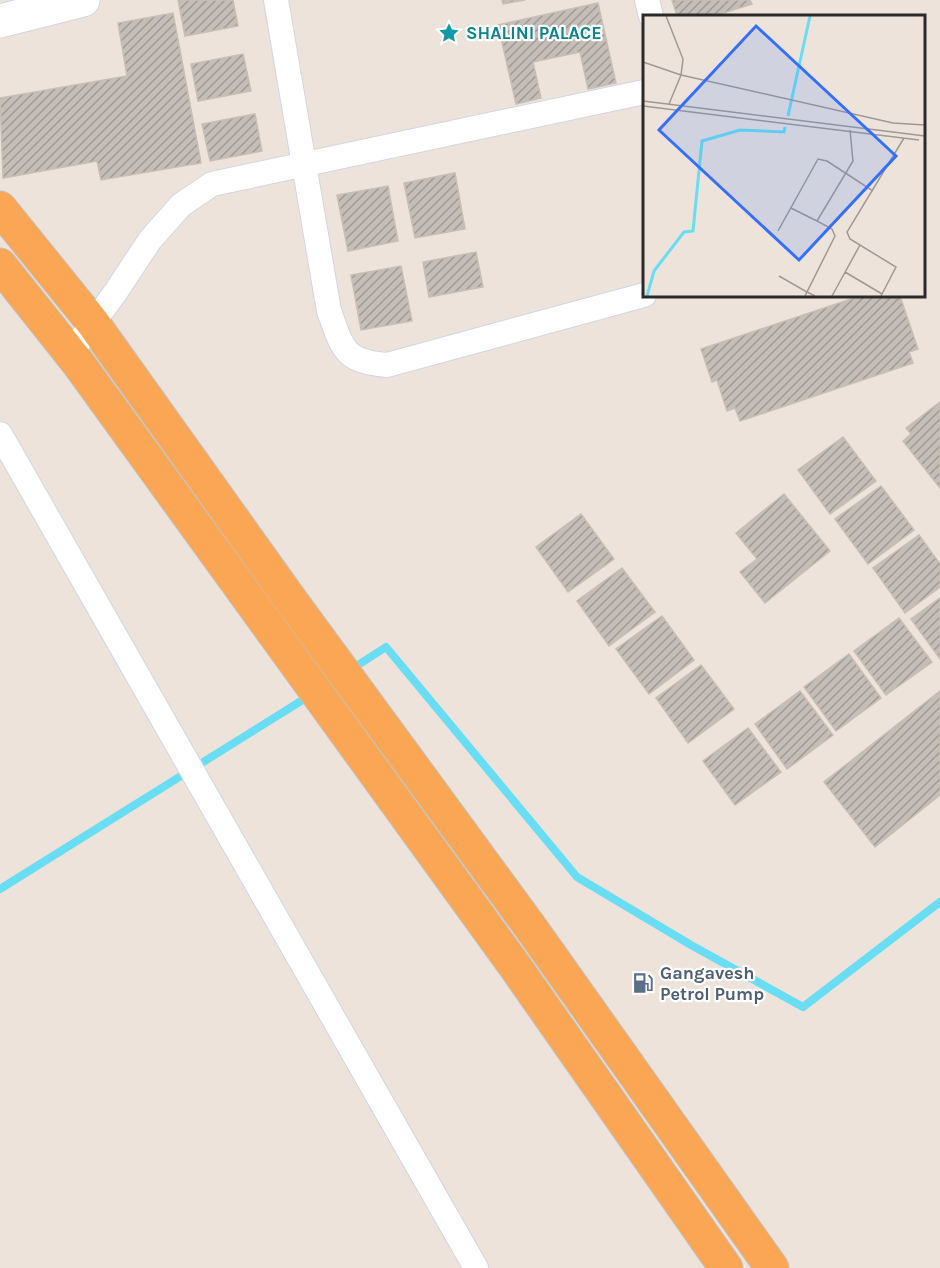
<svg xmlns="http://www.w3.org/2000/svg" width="940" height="1268" viewBox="0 0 940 1268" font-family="Karla,sans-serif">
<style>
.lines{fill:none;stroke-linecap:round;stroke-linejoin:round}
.stream{stroke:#68ddf4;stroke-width:8}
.building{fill:url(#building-hatch);stroke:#c8bfb4;stroke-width:1.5}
.minor-casing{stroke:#d0d6e3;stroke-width:26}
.secondary-casing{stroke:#d0d6e3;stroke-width:35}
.trunk-casing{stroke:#c3c3c3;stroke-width:35}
.minor{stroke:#fff;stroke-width:24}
.secondary{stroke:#fff;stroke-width:33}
.trunk{stroke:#fba654;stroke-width:33}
.labels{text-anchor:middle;stroke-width:4.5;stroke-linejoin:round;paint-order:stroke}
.culture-label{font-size:18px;font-weight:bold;fill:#0d838f;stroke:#fff;text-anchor:start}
.service-label{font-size:18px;font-weight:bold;fill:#4e5e75;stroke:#fff;text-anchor:start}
.inset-river{fill:none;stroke:#68ddf4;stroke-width:3}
.inset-road{fill:none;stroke:#9f9994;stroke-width:1.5}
.view{fill:#356fff;fill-opacity:0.15;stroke:#356fff;stroke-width:3}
.inset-edge{fill:none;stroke:#2a2a2a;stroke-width:3}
</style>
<defs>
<pattern id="building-hatch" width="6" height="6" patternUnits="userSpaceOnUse" patternTransform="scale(1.5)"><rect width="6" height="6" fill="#c5bdb7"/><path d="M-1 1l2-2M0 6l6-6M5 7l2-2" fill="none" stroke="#a09a95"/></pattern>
</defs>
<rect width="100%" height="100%" fill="#ede3db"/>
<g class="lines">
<!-- stream -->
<g class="stream">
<polyline points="358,665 386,647 577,877 691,945 803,1007 940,902"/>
<polyline points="0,889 309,696"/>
</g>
</g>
<!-- building -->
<g class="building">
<polygon points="178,0 233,0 238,26 185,36"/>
<polygon points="502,0 525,0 503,4"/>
<polygon points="672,0 750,0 752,4 714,16 677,16"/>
<polygon points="598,3 616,83 588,89 580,52 533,62 541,98 516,104 498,25"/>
<polygon points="173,13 201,163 101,180 97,161 3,178 0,98 127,76 118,23"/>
<polygon points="243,54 251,91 198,101 191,64"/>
<polygon points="255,114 262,151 210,161 202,124"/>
<polygon points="455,173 465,229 415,238 404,183"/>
<polygon points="388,186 398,241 348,251 337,195"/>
<polygon points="476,252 483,287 429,297 423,262"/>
<polygon points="401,266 412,321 361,330 351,275"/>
<polygon points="860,296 900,296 918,349 909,352 913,363 740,421 735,408 727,411 717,380 712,382 701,349"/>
<polygon points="940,402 940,488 903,441 911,434 906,428"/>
<polygon points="843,437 876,481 830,514 798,470"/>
<polygon points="881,486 914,530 868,564 835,519"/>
<polygon points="784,494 830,551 765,603 740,572 757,559 736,533"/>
<polygon points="581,514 614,559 568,592 536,547"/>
<polygon points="919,535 940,564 940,587 905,613 873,568"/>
<polygon points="622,568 655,612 609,646 577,601"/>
<polygon points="940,598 940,659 911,619"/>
<polygon points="662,616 694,660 649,694 616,649"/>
<polygon points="899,618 932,662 886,695 854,651"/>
<polygon points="849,654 881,698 836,731 804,687"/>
<polygon points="701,665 734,709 688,743 656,698"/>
<polygon points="800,691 833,735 787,769 755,724"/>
<polygon points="940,691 940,795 875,847 824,782"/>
<polygon points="748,728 781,772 735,805 703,761"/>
</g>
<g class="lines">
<!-- minor casing -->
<g class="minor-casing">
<g id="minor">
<path d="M276,0L329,311C343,349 343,361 387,365L644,295"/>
<polyline points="647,0 651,16"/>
<polyline points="70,354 115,293 150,240 181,205 212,184 644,92"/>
<polyline points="0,434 476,1268"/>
</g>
</g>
<!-- secondary casing -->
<g class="secondary-casing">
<polyline id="secondary" points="0,21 83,0"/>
</g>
<!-- trunk casing -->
<g class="trunk-casing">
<g id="trunk">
<polyline points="0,208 93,323 290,599 531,928 772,1268"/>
<polyline points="0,265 78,363 514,965 726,1268"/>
</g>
</g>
<!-- minor -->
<use href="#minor" class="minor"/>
<!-- secondary -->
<use href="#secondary" class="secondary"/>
<!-- trunk -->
<use href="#trunk" class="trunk"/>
</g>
<!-- icons -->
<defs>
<g id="sight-bare" transform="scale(1.62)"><path d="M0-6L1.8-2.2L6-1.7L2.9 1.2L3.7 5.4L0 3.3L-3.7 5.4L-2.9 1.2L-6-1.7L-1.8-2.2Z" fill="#0f9aa8" stroke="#fff" stroke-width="2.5" paint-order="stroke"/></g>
<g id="fuel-bare" transform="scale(1.62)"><path d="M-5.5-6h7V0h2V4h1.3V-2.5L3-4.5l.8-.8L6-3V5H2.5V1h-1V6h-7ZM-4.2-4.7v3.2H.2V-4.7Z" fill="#5c6f8a" stroke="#fff" stroke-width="2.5" paint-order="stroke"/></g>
</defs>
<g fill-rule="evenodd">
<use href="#sight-bare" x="449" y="33"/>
<use href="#fuel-bare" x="643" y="983"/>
</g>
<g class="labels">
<!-- culture labels -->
<g class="culture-label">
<text x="466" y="39">SHALINI PALACE</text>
</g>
<!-- service labels -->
<g class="service-label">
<text x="660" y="979">Gangavesh<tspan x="660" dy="21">Petrol Pump</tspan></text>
</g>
</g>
<!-- overview -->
<g transform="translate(643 15)">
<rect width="282" height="282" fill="#ede3db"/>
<path class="inset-river" d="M145,101L167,1M4,281L11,256L41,217L50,216L59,126L97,115L141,117L142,112"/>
<path class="inset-road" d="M23,1L40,44L38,60L26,89M0,47L38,60L250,108L282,110M0,86L282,121M0,91L276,125M148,193L174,206M135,216L175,144L184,146L230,176M202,257L239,279M136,261L164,277L162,281M172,281L164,277L192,221L189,214L174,206L210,146L207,115M189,281L217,230M238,281L253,252L207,224L204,217L261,123"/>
<path class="view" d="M113,11L253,141L156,245L16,115Z"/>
<rect width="282" height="282" class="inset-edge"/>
</g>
</svg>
